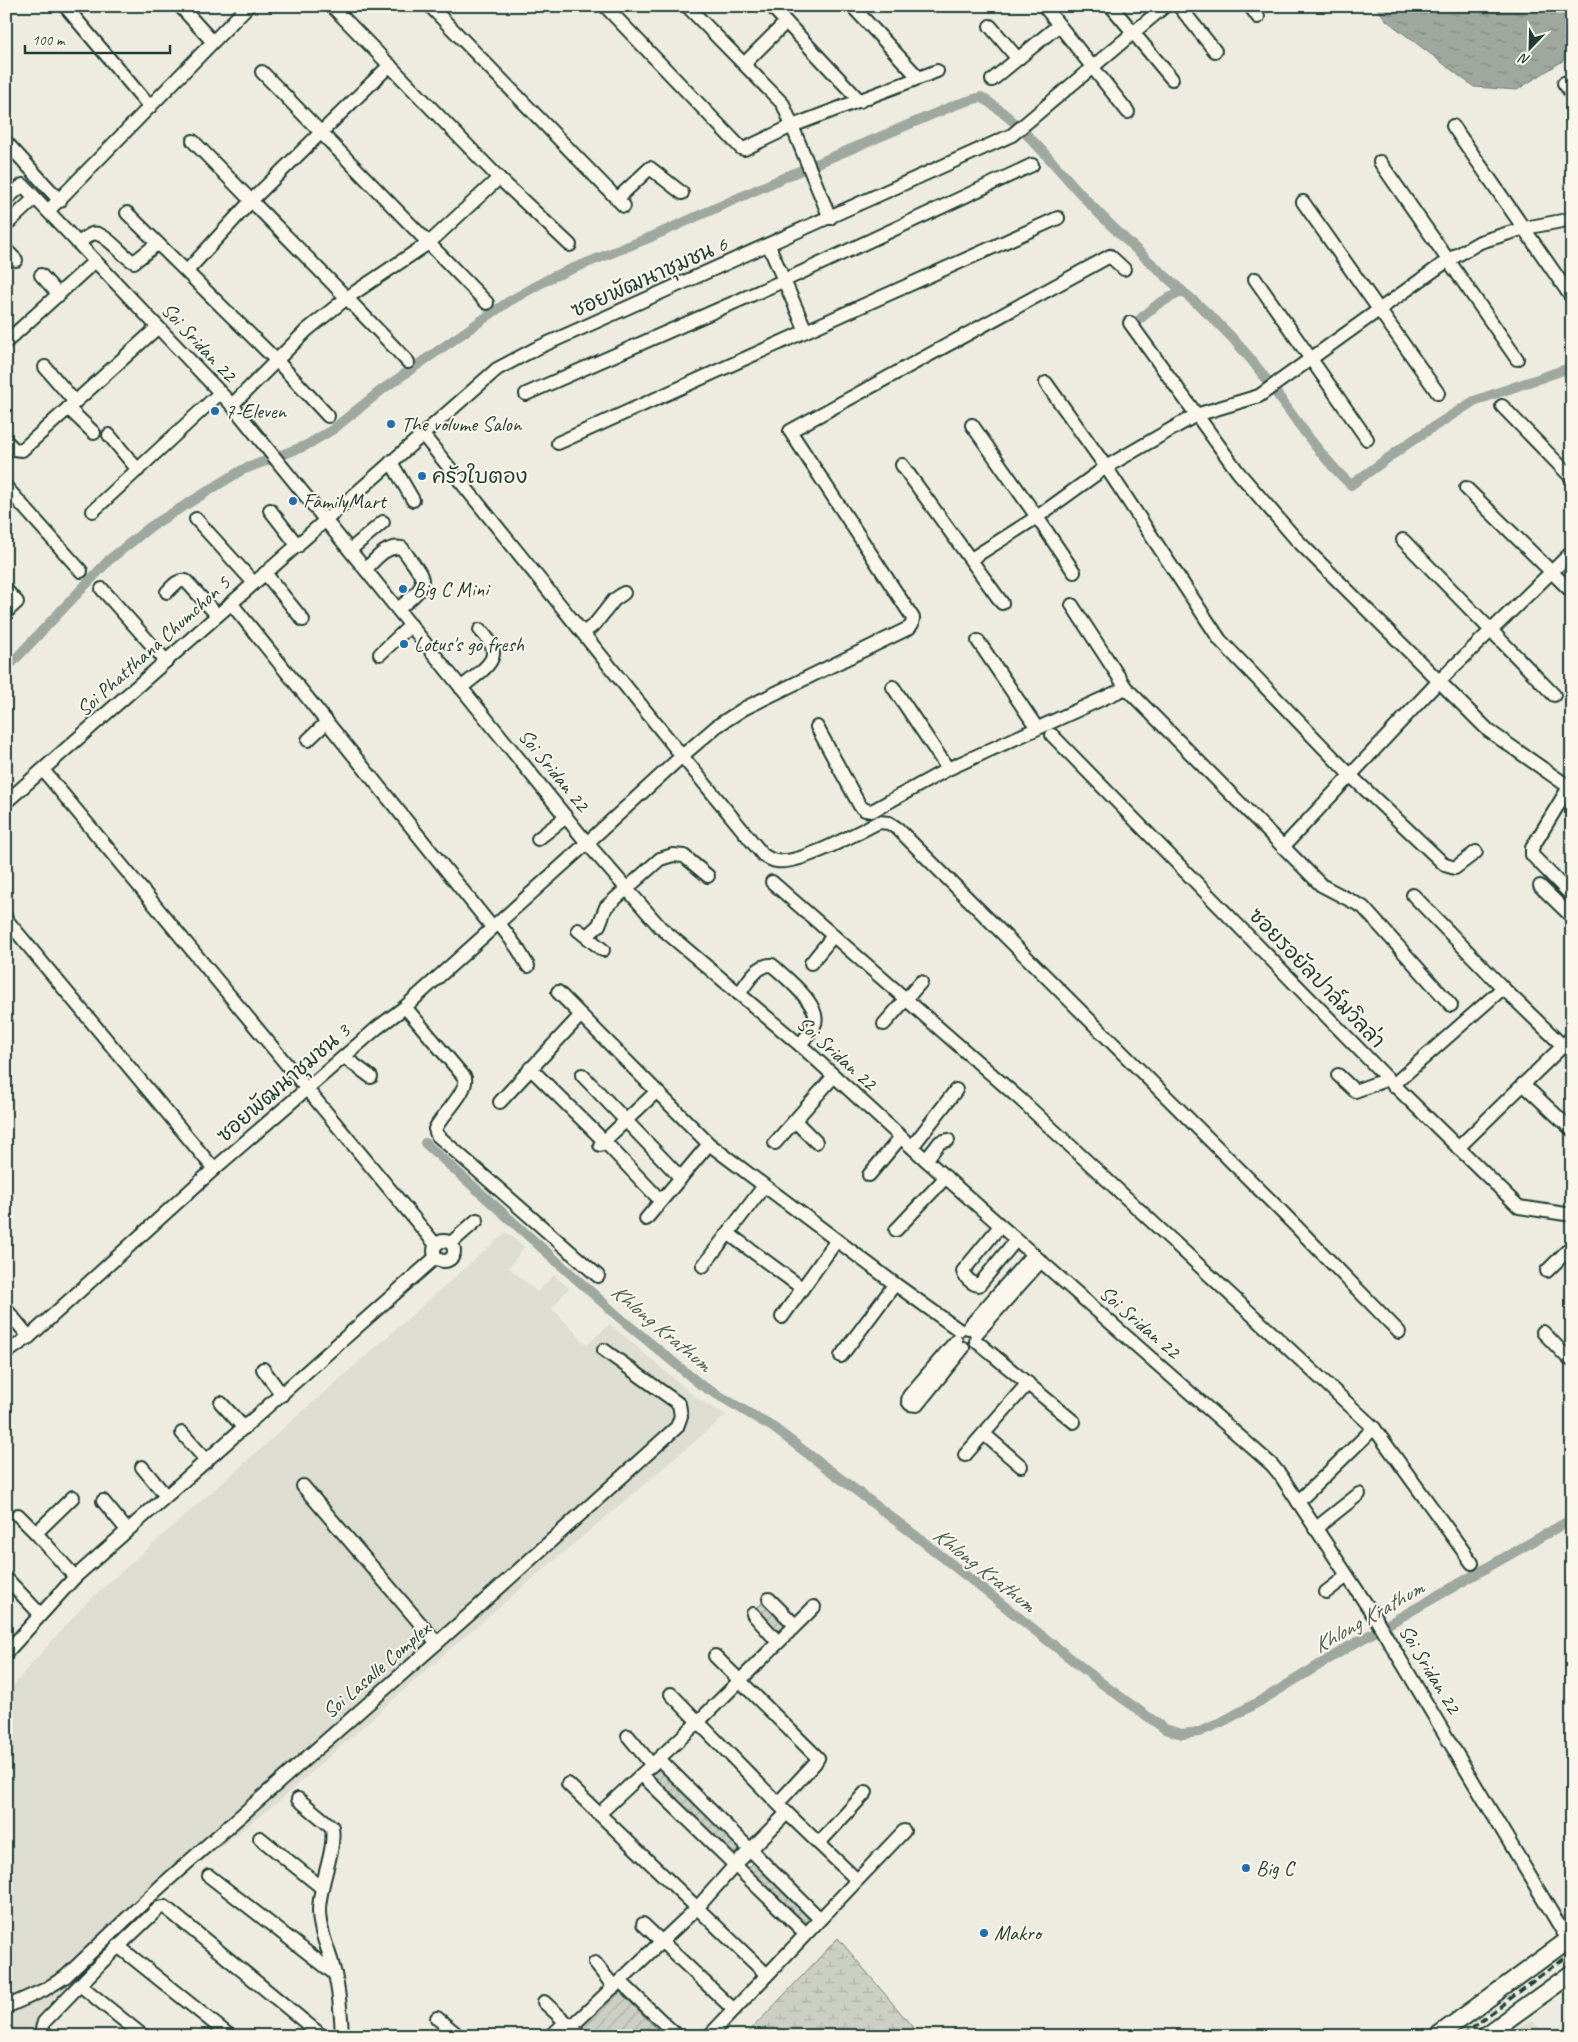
<svg xmlns="http://www.w3.org/2000/svg" width="1578" height="2042" viewBox="0 0 1578 2042" font-family="Caveat,'Playpen Sans Thai',sans-serif">
<style>
.built{fill:#ddddd2}
.wetland{fill:url(#wetland-marsh);stroke:#75867c}
.garden{fill:url(#garden-furrows);stroke:#75867c}
.water{fill:url(#water-ripples);stroke:#6c7d74}
.lines{fill:none;stroke-linecap:round;stroke-linejoin:round}
.canal{stroke:#9fa89f;stroke-width:10}
.minor-casing{stroke:#1f3d34;stroke-width:16}
.major-casing{stroke:#1f3d34;stroke-width:20}
.minor{stroke:#fbf7ec;stroke-width:12}
.major{stroke:#fbf7ec;stroke-width:16}
.rail{stroke:#1f3d34;stroke-width:3;stroke-dasharray:8 4;stroke-linecap:butt}
.poi-dot{fill:#1f6fb2;stroke:#fbf7ec;stroke-width:2}
.labels{text-anchor:middle;stroke-width:4;stroke-linejoin:round;paint-order:stroke}
.street-label{font-size:21px;fill:#1f3d34;stroke:#fbf7ec}
.poi-label{font-size:21px;fill:#1f3d34;stroke:#fbf7ec;text-anchor:start}
.water-label{font-size:22px;font-style:italic;fill:#455d54;stroke:#fbf7ec}
</style>
<defs>
<pattern id="wetland-marsh" width="20" height="14" patternUnits="userSpaceOnUse" patternTransform="scale(1.25)"><rect width="20" height="14" fill="#cbcfc4"/><path d="M1 5h8M5 5V1M11 12h8M15 12V8" fill="none" stroke="#aeb3a9"/></pattern>
<pattern id="garden-furrows" width="10" height="10" patternUnits="userSpaceOnUse" patternTransform="scale(1.25)"><rect width="10" height="10" fill="#cbcfc4"/><path d="M-1 1l2-2M0 10L10 0M9 11l2-2" fill="none" stroke="#aeb3a9"/></pattern>
<pattern id="water-ripples" width="26" height="14" patternUnits="userSpaceOnUse" patternTransform="scale(1.25)"><rect width="26" height="14" fill="#9fa89f"/><path d="M2 4q2-2 4 0t4 0M15 11q2-2 4 0t4 0" fill="none" stroke="#818a82"/></pattern>
</defs>
<rect width="100%" height="100%" fill="#eeece1"/>
<filter id="ink" filterUnits="userSpaceOnUse"><feTurbulence type="fractalNoise" baseFrequency=".02" numOctaves="2"/><feDisplacementMap in="SourceGraphic" scale="10" xChannelSelector="R" yChannelSelector="G"/><feConvolveMatrix kernelMatrix="1 2 1 2 8 2 1 2 1" color-interpolation-filters="sRGB"/></filter>
<g filter="url(#ink)">
<!-- built -->
<g class="built">
<polygon points="506,1232 524,1247 509,1268 537,1292 554,1275 569,1288 552,1308 587,1345 610,1324 699,1400 726,1415 465,1636 279,1801 174,1883 101,1953 25,2036 6,2036 6,1696 25,1671 87,1602"/>
<polygon points="1532,2019 1545,2036 1508,2036"/>
</g>
<!-- wetland -->
<polygon class="wetland" points="838,1938 920,2036 745,2036"/>
<!-- garden -->
<g class="garden">
<polygon points="764,1601 788,1625 780,1633 756,1609"/>
<polygon points="658,1764 744,1847 733,1859 647,1776"/>
<polygon points="756,1860 814,1919 805,1927 747,1869"/>
<polygon points="617,1989 664,2036 589,2036 579,2027"/>
</g>
<!-- water -->
<polygon class="water" points="1375,6 1572,6 1572,55 1517,90 1474,87 1387,21"/>
<g class="lines">
<!-- canal -->
<g class="canal">
<path d="M1140,319L1158,304L1182,291C1207,311 1229,333 1249,357C1284,400 1311,448 1351,485L1413,440L1474,401L1572,367"/>
<path d="M6,669L109,560L150,527L242,470L305,446L332,430L383,389L508,302L552,277L651,237L792,174L955,105L981,97C1022,122 1057,169 1090,204C1119,235 1151,263 1182,291"/>
<polyline points="425,1143 620,1318 701,1385 774,1428 916,1536 1104,1685 1165,1729 1182,1734 1199,1732 1220,1723 1262,1700 1350,1646 1572,1519"/>
</g>
<!-- minor casing -->
<g class="minor-casing">
<g id="minor">
<polyline points="65,6 150,107"/>
<polyline points="180,6 212,41"/>
<polyline points="332,6 499,178 570,245"/>
<polyline points="430,6 624,206"/>
<polyline points="605,6 741,148 744,149 792,126 937,71"/>
<polyline points="687,6 783,104 830,218"/>
<polyline points="771,6 860,101"/>
<polyline points="852,6 918,77"/>
<polyline points="1044,6 1128,112"/>
<polyline points="1111,6 1172,79"/>
<polyline points="1179,6 1215,51"/>
<polyline points="1250,6 1258,17"/>
<polyline points="990,26 1018,59"/>
<polyline points="744,64 786,22"/>
<polyline points="262,72 487,303"/>
<polyline points="992,80 1059,25"/>
<polyline points="1564,83 1572,94"/>
<polyline points="1453,126 1572,298"/>
<path d="M193,141C264,215 338,287 408,362"/>
<polyline points="6,142 60,201"/>
<polyline points="1380,162 1517,359"/>
<polyline points="6,199 23,185 232,405 587,843 660,927 807,1051 926,1160 1272,1465 1281,1476 1376,1619 1568,1940"/>
<polyline points="617,199 650,168 682,193"/>
<polyline points="1303,202 1438,393"/>
<polyline points="48,211 248,6"/>
<polyline points="127,213 277,361 328,416"/>
<polyline points="6,225 35,198"/>
<path d="M78,243C82,241 87,236 92,234C104,230 123,257 134,262L153,247"/>
<polyline points="769,246 806,331 1058,218"/>
<polyline points="6,250 16,260"/>
<polyline points="187,271 251,201 390,65"/>
<polyline points="41,275 59,295"/>
<polyline points="1255,279 1367,439"/>
<polyline points="1130,323 1238,472 1296,539 1489,731 1572,789"/>
<polyline points="6,342 95,261"/>
<polyline points="45,367 75,402"/>
<polyline points="1046,383 1106,467 1220,640 1351,776 1445,865 1455,868 1476,852"/>
<polyline points="526,394 783,281 1032,165"/>
<polyline points="232,405 307,330 348,297 430,242 499,178"/>
<polyline points="1502,406 1572,478"/>
<polyline points="68,408 94,433"/>
<polyline points="972,425 1037,517 1074,572"/>
<polyline points="109,435 138,470"/>
<polyline points="423,435 682,756 717,726 745,708 909,628 912,624 913,618 790,431 1110,256 1124,269"/>
<polyline points="6,441 14,449 22,450 158,327"/>
<polyline points="558,443 806,331"/>
<polyline points="391,462 413,500"/>
<polyline points="902,465 1002,603"/>
<polyline points="6,487 81,571"/>
<polyline points="1466,488 1572,592"/>
<polyline points="270,510 298,546"/>
<polyline points="93,511 220,393"/>
<polyline points="196,519 254,583"/>
<polyline points="1403,540 1554,695"/>
<polyline points="350,550 383,522"/>
<polyline points="971,559 1037,517 1106,467 1196,415 1259,396 1447,261 1480,242 1525,228 1572,219"/>
<path d="M366,569C376,559 386,545 402,548C426,582 433,581 398,609"/>
<polyline points="265,573 303,620"/>
<polyline points="102,589 166,661"/>
<polyline points="6,590 17,602 6,612"/>
<path d="M167,592C173,586 178,579 186,581L217,615"/>
<polyline points="231,603 492,927"/>
<polyline points="1072,605 1126,688 1321,885 1363,907 1451,1005"/>
<polyline points="583,633 595,624 614,600 624,593"/>
<polyline points="978,641 1037,728"/>
<polyline points="380,654 411,625"/>
<polyline points="893,687 948,769"/>
<path d="M461,688C484,668 509,658 480,630"/>
<polyline points="817,727 860,806 865,810 872,811 948,769 1126,688"/>
<polyline points="1052,735 1388,1079 1519,1207 1572,1215"/>
<polyline points="308,740 327,722"/>
<polyline points="43,770 436,1245"/>
<polyline points="1569,787 1532,848 1532,855 1572,896"/>
<polyline points="6,802 497,369 535,349 1012,135 1165,6"/>
<polyline points="538,839 566,817"/>
<polyline points="1283,847 1438,682 1572,552"/>
<polyline points="772,882 1021,1100 1374,1428 1472,1563"/>
<polyline points="1540,886 1572,917"/>
<polyline points="1413,895 1503,988 1563,1046"/>
<polyline points="6,919 214,1169"/>
<polyline points="498,922 518,949 528,966"/>
<polyline points="578,930 603,950"/>
<polyline points="587,936 599,925 606,907 660,859 673,855 684,856 708,876"/>
<polyline points="811,963 833,936"/>
<polyline points="558,992 709,1144 895,1284 959,1330"/>
<path d="M739,994C747,983 757,964 772,965C785,977 824,1007 814,1026C810,1033 804,1039 800,1045"/>
<path d="M405,1007L465,1078C468,1092 441,1116 435,1129L437,1135L598,1276"/>
<polyline points="884,1024 921,982"/>
<polyline points="344,1057 371,1077"/>
<polyline points="530,1068 604,1141 661,1201"/>
<polyline points="582,1075 681,1178"/>
<polyline points="1338,1075 1355,1091 1388,1079"/>
<polyline points="1523,1084 1572,1130"/>
<polyline points="1393,1085 1503,988"/>
<polyline points="500,1102 581,1015"/>
<polyline points="795,1121 816,1142"/>
<polyline points="775,1143 834,1076"/>
<polyline points="600,1145 656,1092"/>
<polyline points="912,1147 956,1090"/>
<polyline points="1458,1148 1572,1037"/>
<polyline points="926,1160 940,1142 948,1140"/>
<polyline points="869,1175 901,1137"/>
<polyline points="646,1219 709,1144"/>
<path d="M1000,1226L963,1271C964,1277 973,1285 979,1285L1016,1240"/>
<polyline points="896,1230 946,1177"/>
<polyline points="729,1234 802,1288"/>
<circle cx="444" cy="1251" r="10"/>
<polyline points="451,1243 477,1220"/>
<polyline points="703,1266 764,1186"/>
<polyline points="1547,1271 1572,1246"/>
<polyline points="6,1309 29,1337"/>
<polyline points="782,1317 837,1240"/>
<polyline points="968,1328 1033,1254"/>
<polyline points="1543,1332 1568,1358 1572,1360"/>
<polyline points="976,1334 1041,1261"/>
<polyline points="956,1341 909,1396 908,1401 910,1404 917,1405 963,1348"/>
<polyline points="976,1341 1074,1422"/>
<path d="M6,1353L29,1337L214,1169L377,1028L405,1007L587,843L682,756L763,855C767,857 772,861 777,861C800,865 856,833 879,822L889,823L898,829L1282,1212L1399,1332"/>
<polyline points="841,1356 895,1284"/>
<polyline points="263,1369 282,1395"/>
<polyline points="221,1403 244,1428"/>
<polyline points="182,1433 207,1461"/>
<polyline points="984,1434 1021,1466"/>
<polyline points="965,1455 1028,1383"/>
<polyline points="142,1467 166,1496"/>
<polyline points="303,1486 437,1643"/>
<polyline points="73,1497 36,1533 75,1577"/>
<polyline points="103,1501 127,1530"/>
<polyline points="1298,1502 1374,1428"/>
<polyline points="18,1515 36,1533"/>
<polyline points="1315,1529 1359,1494"/>
<polyline points="6,1578 40,1614"/>
<polyline points="1326,1592 1347,1576"/>
<polyline points="769,1599 795,1625"/>
<polyline points="753,1614 777,1641"/>
<polyline points="6,1653 75,1577 436,1257"/>
<polyline points="715,1656 818,1758 815,1763 778,1803"/>
<polyline points="671,1694 787,1813 857,1880"/>
<polyline points="628,1736 652,1765"/>
<polyline points="659,1759 819,1918"/>
<polyline points="642,1775 805,1933"/>
<polyline points="568,1784 767,1975"/>
<path d="M298,1799L332,1827C336,1851 319,1884 319,1911C319,1930 327,1945 332,1963C339,1986 341,2012 342,2036"/>
<polyline points="599,1814 697,1723 814,1607"/>
<polyline points="260,1838 321,1887"/>
<polyline points="819,1843 866,1792"/>
<polyline points="209,1876 335,1974"/>
<polyline points="643,1924 734,2010"/>
<polyline points="118,1946 230,2036"/>
<polyline points="595,1963 614,1987"/>
<polyline points="620,1981 677,2036"/>
<polyline points="80,1985 143,2036"/>
<polyline points="544,2002 581,2036"/>
<polyline points="6,2007 44,1990 65,1977 161,1886 470,1614 677,1427 681,1416 679,1404 604,1350"/>
<polyline points="437,2018 459,2036"/>
<polyline points="571,2027 697,1908 735,1865 787,1813"/>
<polyline points="48,2036 42,2029 44,2022 101,1963 159,1908 165,1907 322,2036"/>
<polyline points="551,2036 566,2022"/>
<polyline points="709,2036 904,1831"/>
</g>
</g>
<!-- major casing -->
<g class="major-casing">
<g id="major">
<polyline points="1437,2036 1572,1937"/>
<polyline points="1485,2036 1572,1973"/>
</g>
</g>
<!-- minor -->
<use href="#minor" class="minor"/>
<!-- major -->
<use href="#major" class="major"/>
<!-- rail -->
<polyline class="rail" points="1461,2036 1572,1952"/>
</g>
</g>
<!-- markers -->
<g class="poi-dot">
<circle cx="215" cy="411" r="5"/>
<circle cx="391" cy="424" r="5"/>
<circle cx="422" cy="476" r="5"/>
<circle cx="293" cy="501" r="5"/>
<circle cx="403" cy="589" r="5"/>
<circle cx="404" cy="644" r="5"/>
<circle cx="1246" cy="1868" r="5"/>
<circle cx="984" cy="1933" r="5"/>
</g>
<g class="labels">
<!-- street labels -->
<g class="street-label">
<text transform="translate(649 277) rotate(-24)" y="7">ซอยพัฒนาชุมชน 6</text>
<text transform="translate(199 342) rotate(47)" y="7">Soi Sridan 22</text>
<text transform="translate(153 646) rotate(-42)" y="7">Soi Phatthana Chumchon 5</text>
<text transform="translate(554 770) rotate(51)" y="7">Soi Sridan 22</text>
<text transform="translate(1317 978) rotate(46)" y="7">ซอยรอยัลปาล์มวิลล่า</text>
<text transform="translate(837 1053) rotate(42)" y="7">Soi Sridan 22</text>
<text transform="translate(283 1083) rotate(-41)" y="7">ซอยพัฒนาชุมชน 3</text>
<text transform="translate(1140 1322) rotate(41)" y="7">Soi Sridan 22</text>
<text transform="translate(1430 1669) rotate(59)" y="7">Soi Sridan 22</text>
<text transform="translate(376 1670) rotate(-41)" y="7">Soi Lasalle Complex</text>
</g>
<!-- poi labels -->
<g class="poi-label">
<text x="225" y="418">7-Eleven</text>
<text x="401" y="431">The volume Salon</text>
<text x="432" y="483">ครัวใบตอง</text>
<text x="303" y="508">FamilyMart</text>
<text x="413" y="596">Big C Mini</text>
<text x="414" y="651">Lotus's go fresh</text>
<text x="1256" y="1875">Big C</text>
<text x="994" y="1940">Makro</text>
</g>
<!-- water labels -->
<g class="water-label">
<text transform="translate(662 1327) rotate(40)" y="8">Khlong Krathum</text>
<text transform="translate(985 1569) rotate(38)" y="8">Khlong Krathum</text>
<text transform="translate(1368 1616) rotate(-30)" y="8">Khlong Krathum</text>
</g>
</g>
<!-- margin -->
<rect width="1578" height="2042" fill="none" stroke="#fbf7ec" stroke-width="25"/>
<rect x="12" y="12" width="1553" height="2017" fill="none" stroke="#1f3d34" stroke-width="2" filter="url(#ink)"/>
<!-- north arrow -->
<g transform="translate(1530 48) rotate(203)" stroke="#fbf7ec" stroke-width="4" paint-order="stroke">
<path d="M0-4L9 19L0 12L-9 19Z" fill="#1f3d34"/>
<text y="-8" font-size="14" font-weight="bold" text-anchor="middle" fill="#1f3d34">N</text>
</g>
<!-- scale -->
<path d="M25 45v8h145v-8" fill="none" stroke="#1f3d34" stroke-width="2.5"/>
<text x="32" y="45" font-size="15" fill="#1f3d34" stroke="#fbf7ec" stroke-width="4" paint-order="stroke">100 m</text>
</svg>
